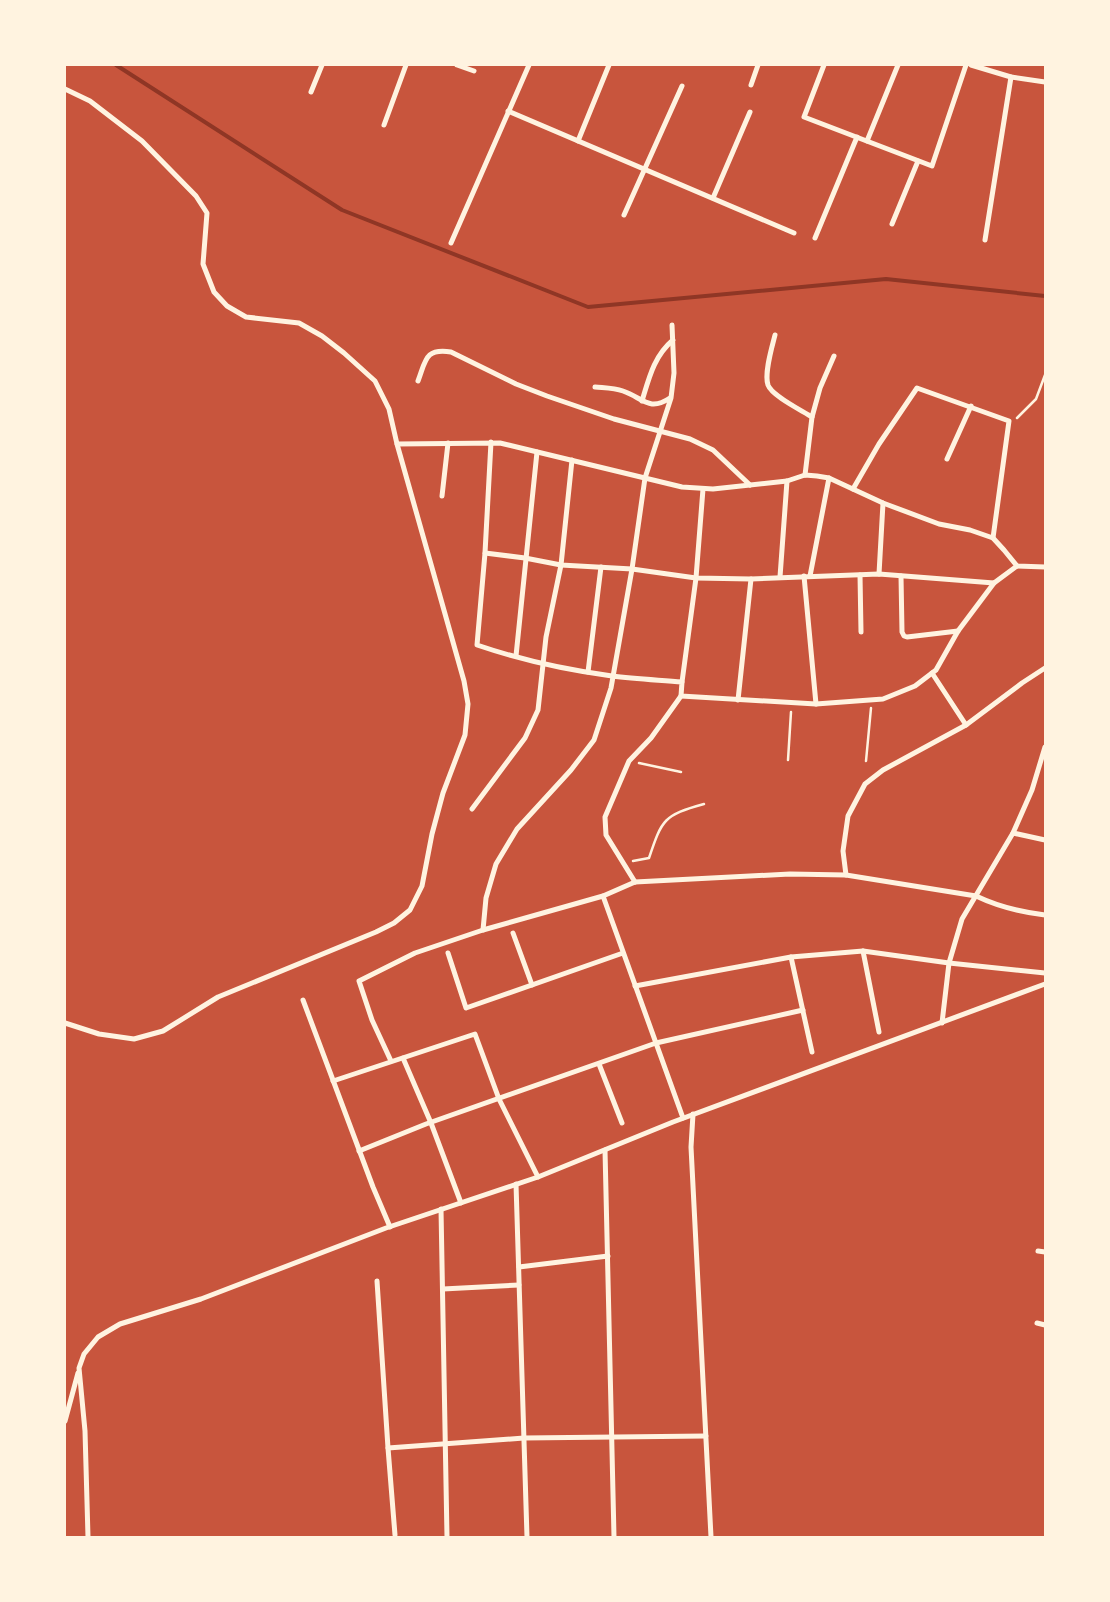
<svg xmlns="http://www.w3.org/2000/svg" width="1110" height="1602" viewBox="0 0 1110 1602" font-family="'DM Sans',sans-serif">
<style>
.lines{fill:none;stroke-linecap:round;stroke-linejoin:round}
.stream{stroke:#8f3625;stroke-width:4}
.path{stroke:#fff3e0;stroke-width:2.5}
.minor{stroke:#fff3e0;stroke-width:5}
</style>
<rect width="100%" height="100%" fill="#c8553d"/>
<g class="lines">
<!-- stream -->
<polyline class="stream" points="116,65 342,210 588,307 886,279 1045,296"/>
<!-- path -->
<g class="path">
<polyline points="1017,418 1036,399 1045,375"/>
<polyline points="788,760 791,712"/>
<polyline points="866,761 871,708"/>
<polyline points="639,763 681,772"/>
<path d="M633,861L649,858C662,819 664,815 704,804"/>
</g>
<!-- minor -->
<g class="minor">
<polyline points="457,65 474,71"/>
<polyline points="824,65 804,117 932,166 966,65"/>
<polyline points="971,65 1011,77 1045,82"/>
<polyline points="751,85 758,65"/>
<polyline points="65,89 90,101 142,141 196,196 207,213 203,264 214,292 227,306 246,317 299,323 322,336 344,353 375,381 389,409 397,444 464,681 468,704 465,735 443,793 432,834 422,886 410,910 394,923 376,932 218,997 163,1031 134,1039 99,1034 65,1023"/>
<polyline points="311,92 322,65"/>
<polyline points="508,111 794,233"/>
<polyline points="384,125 406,65"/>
<polyline points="578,141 609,65"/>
<polyline points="867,141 898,65"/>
<polyline points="713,198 750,112"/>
<polyline points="624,215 682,86"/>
<polyline points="892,224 918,161"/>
<polyline points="815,238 857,137"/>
<polyline points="985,240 1011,77"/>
<polyline points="451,243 529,65"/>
<path d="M775,335C772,347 764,373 768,385C772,396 801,410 812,417"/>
<path d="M418,381C426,360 425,348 451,352L516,384L547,396L614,419L690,439L713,450L750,485"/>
<path d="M595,387C605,388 614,388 623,391C643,398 649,412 670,398"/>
<path d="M642,401C649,378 654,356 673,340"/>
<path d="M491,442L485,553L477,645C521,660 567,670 612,676C635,679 659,680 682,682L681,696L816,704L883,699L915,686L936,670L958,631L994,583"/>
<polyline points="397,444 500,443 682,487 713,489 787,481 805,475 817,476 829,478 883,503 939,524 970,530 993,538 1004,550 1017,566 1045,567"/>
<polyline points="947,459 971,406"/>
<polyline points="805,475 812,417 820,388 834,356"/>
<polyline points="853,489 879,444 917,388 1009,421 993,538"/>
<polyline points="442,496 448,443"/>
<polyline points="485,553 525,558 561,565 632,569 696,578 751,579 879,574 994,583 1017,566"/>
<polyline points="879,574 883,503"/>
<polyline points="860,575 861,632"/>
<polyline points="804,576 816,704"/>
<polyline points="810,576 829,478"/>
<polyline points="901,576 902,632 904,636 907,637 958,631"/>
<polyline points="780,577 787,481"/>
<polyline points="516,656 537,452"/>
<polyline points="588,672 601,567"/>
<polyline points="932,673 966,725"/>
<polyline points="682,682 696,578 703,489"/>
<polyline points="738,700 751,579"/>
<polyline points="472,809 525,738 538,710 546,637 561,565 572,460"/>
<polyline points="1013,833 1045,840"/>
<polyline points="846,875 843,851 848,816 865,784 883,770 966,725 1022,683 1045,668"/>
<polyline points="635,882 606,835 605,817 629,761 651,738 681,696"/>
<polyline points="603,896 683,1118"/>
<polyline points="483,930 486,898 496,864 517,829 571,770 594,740 611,688 632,569 645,478 671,398 674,373 672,325"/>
<polyline points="513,933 532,985"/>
<polyline points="863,951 879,1032"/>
<polyline points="448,953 466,1008 623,953"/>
<polyline points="791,957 812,1052"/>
<polyline points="635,986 791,957 863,951 949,963 1045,973"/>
<polyline points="303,1000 373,1187 390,1227"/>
<polyline points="942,1023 949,963 962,919 1013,833 1032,790 1045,747"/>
<polyline points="403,1058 431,1123 461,1203"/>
<path d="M391,1061L372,1020L359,981L415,953L483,930L603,896L635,882L790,874L846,875L976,896C999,907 1020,912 1045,915"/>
<polyline points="599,1064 622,1123"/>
<polyline points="333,1081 475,1034 499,1099 538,1177"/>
<polyline points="693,1114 691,1147 711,1537"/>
<polyline points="605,1150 614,1537"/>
<polyline points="359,1151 426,1124 656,1043 803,1010"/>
<polyline points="516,1184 527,1537"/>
<polyline points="441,1209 447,1537"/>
<polyline points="1038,1251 1045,1252"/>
<polyline points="519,1267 608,1256"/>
<polyline points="377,1281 388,1448 395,1535"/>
<polyline points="443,1289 519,1285"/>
<polyline points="1037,1323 1045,1325"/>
<polyline points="65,1421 78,1373"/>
<polyline points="388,1448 524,1438 706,1436"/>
<polyline points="88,1537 85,1431 79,1368 84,1354 98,1337 120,1324 201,1299 386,1228 538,1177 673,1122 1045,984"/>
</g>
</g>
<!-- border -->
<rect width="1110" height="1602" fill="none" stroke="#fff3e0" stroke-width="132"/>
</svg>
